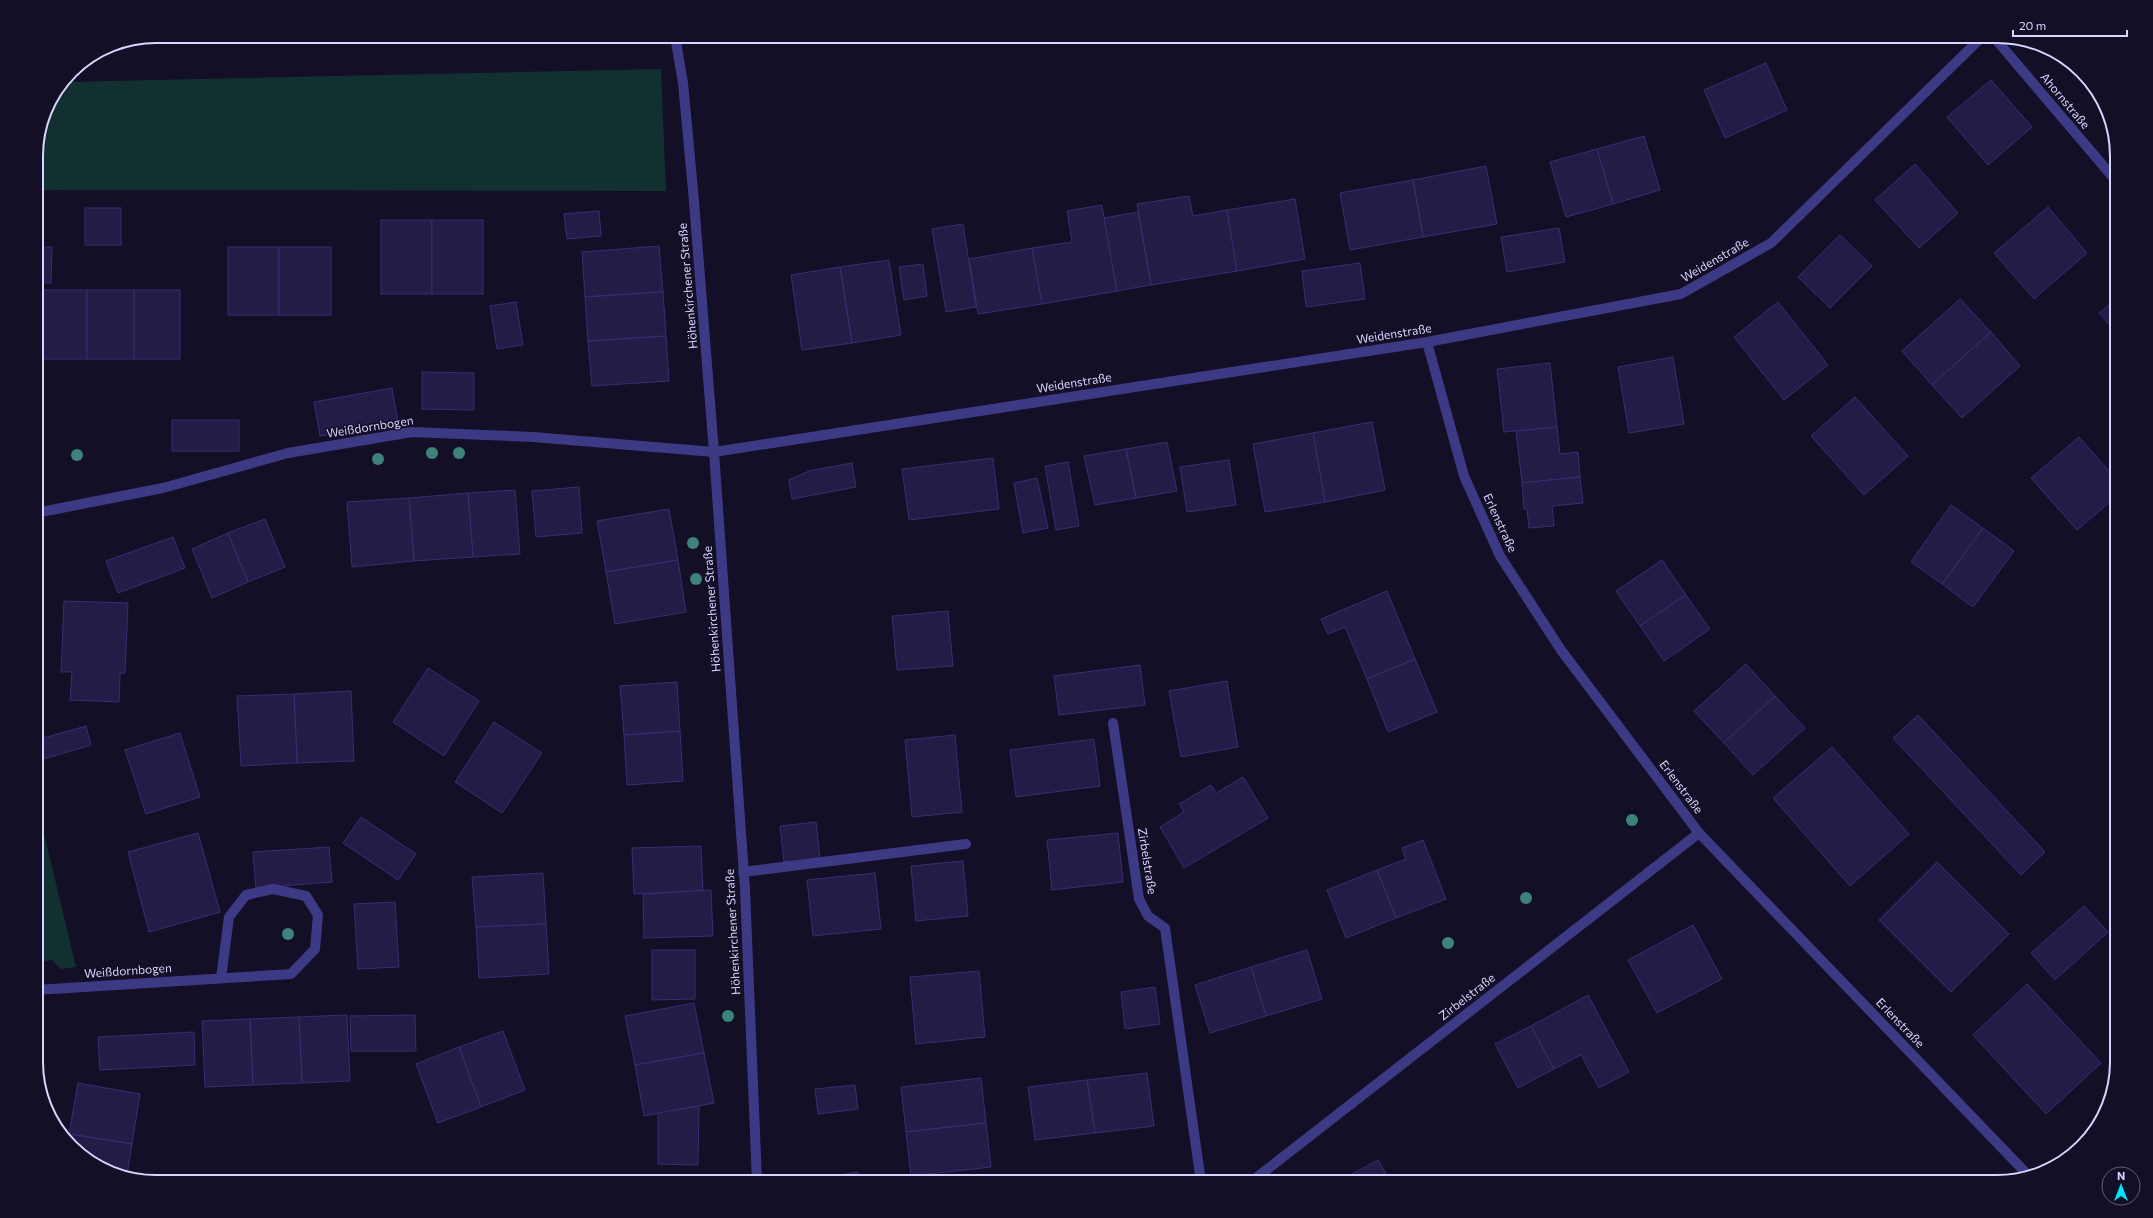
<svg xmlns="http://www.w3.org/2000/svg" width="2153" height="1218" viewBox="0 0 2153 1218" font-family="Commissioner,sans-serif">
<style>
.green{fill:#12302f}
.building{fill:#241b47;stroke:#3b2d73}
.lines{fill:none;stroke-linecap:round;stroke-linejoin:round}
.minor{stroke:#3d3a85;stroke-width:10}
.tree{fill:#3d827b}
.labels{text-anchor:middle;stroke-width:3;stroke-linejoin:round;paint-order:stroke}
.street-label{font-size:12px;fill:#d9d4ff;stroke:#130f26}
.rim{fill:none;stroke:#d9d4ff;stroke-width:2}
</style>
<rect width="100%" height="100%" fill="#130f26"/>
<!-- green -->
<g class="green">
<polygon points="661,69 666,191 36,190 36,149 45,110 64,82"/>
<polygon points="36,800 76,967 61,969 52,960 41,962 40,970 36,971"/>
</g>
<!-- building -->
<g class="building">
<polygon points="1766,63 1787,110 1725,138 1704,90"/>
<polygon points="1991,80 2032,127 1988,165 1947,117"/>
<polygon points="1644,136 1660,190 1613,204 1597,149"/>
<polygon points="1597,149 1613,204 1566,217 1550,162"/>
<polygon points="1915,164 1958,213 1919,248 1875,200"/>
<polygon points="1486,166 1497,224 1423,237 1413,180"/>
<polygon points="1413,180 1423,237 1350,250 1340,193"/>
<polygon points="1189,196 1193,216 1227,210 1237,271 1151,285 1137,204"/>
<polygon points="1295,199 1305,259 1237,271 1227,210"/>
<polygon points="1102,205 1117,291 1042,304 1032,248 1072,242 1067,211"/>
<polygon points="2048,207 2087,253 2034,299 1994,253"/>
<rect x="85" y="208" width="36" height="37"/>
<polygon points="599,211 601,236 567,239 564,214"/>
<polygon points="1138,212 1151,285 1117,291 1104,218"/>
<rect x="381" y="220" width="51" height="74"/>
<rect x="432" y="220" width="51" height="74"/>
<polygon points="963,224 976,307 946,312 932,229"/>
<polygon points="1559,228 1565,262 1507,272 1501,237"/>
<polygon points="1840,235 1872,266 1830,308 1798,277"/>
<polygon points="659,246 663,292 585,297 582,252"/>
<polygon points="36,247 52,247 51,283 36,283"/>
<rect x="228" y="247" width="51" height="68"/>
<rect x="279" y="247" width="52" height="68"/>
<polygon points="1032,248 1042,304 978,314 969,259"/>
<polygon points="889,260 901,335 852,343 840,267"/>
<polygon points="1360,263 1365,299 1306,307 1302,271"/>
<polygon points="923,264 927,296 904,300 899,267"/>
<polygon points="840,267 852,343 802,350 791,275"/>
<rect x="41" y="290" width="46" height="69"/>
<rect x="87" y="290" width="47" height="69"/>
<rect x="134" y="290" width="46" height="69"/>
<polygon points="663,292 666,336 588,341 585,297"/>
<polygon points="2117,298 2117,326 2113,329 2099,313"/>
<polygon points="1960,299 1991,332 1932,385 1902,351"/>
<polygon points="516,302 523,345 497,349 490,306"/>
<polygon points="1778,302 1828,365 1784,400 1734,337"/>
<polygon points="1991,332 2020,366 1962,418 1932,385"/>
<polygon points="666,336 669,381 592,386 588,341"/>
<polygon points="1673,357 1684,424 1629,433 1618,367"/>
<polygon points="1550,363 1557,427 1504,432 1497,369"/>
<polygon points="422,372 474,373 474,410 422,409"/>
<polygon points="392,388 398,422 320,436 314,402"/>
<polygon points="1855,397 1908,456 1864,495 1811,436"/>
<rect x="172" y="420" width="67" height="31"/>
<polygon points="1372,422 1385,490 1325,502 1313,433"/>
<polygon points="1557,427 1560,454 1578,452 1580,477 1522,483 1516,431"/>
<polygon points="1313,433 1325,502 1265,512 1253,444"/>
<polygon points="2079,437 2117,480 2117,496 2077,530 2031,478"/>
<polygon points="1167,442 1177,491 1136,498 1126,449"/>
<polygon points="1126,449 1136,498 1095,505 1084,456"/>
<polygon points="993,458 999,509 909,520 902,469"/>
<polygon points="1229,460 1236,505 1187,512 1180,467"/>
<polygon points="1068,462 1079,526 1056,530 1045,466"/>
<polygon points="852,463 856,487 792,499 789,480 809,471"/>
<polygon points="1580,477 1583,503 1552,506 1554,526 1529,528 1527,509 1524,509 1522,483"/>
<polygon points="1037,478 1048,528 1023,533 1014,483"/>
<polygon points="579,487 582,533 536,537 532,491"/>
<polygon points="515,490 520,554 473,557 468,493"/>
<polygon points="468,493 473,557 414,561 409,498"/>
<polygon points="409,498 414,561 352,567 347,502"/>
<polygon points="1951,505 1983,528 1942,584 1911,562"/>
<polygon points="669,509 678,560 606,572 597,521"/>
<polygon points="265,519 285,567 248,582 228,533"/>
<polygon points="1983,528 2014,551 1973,607 1942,584"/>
<polygon points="228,533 248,582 212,598 192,549"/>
<polygon points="173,537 185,568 118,593 106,561"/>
<polygon points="678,560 686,612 615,624 606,572"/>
<polygon points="1662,560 1686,595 1640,626 1616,591"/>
<polygon points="1387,591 1415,659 1367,679 1345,627 1328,634 1321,619"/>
<polygon points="1686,595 1710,629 1664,661 1640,626"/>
<polygon points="64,601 128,603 125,673 120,673 119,702 70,700 72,672 61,672"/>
<polygon points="948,611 953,666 897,670 892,616"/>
<polygon points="1415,659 1437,712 1388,732 1367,679"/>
<polygon points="1746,664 1775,696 1724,743 1694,711"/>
<polygon points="1140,665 1145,705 1059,715 1054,676"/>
<polygon points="428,668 479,701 444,756 393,722"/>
<polygon points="1227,681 1238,747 1181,757 1169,691"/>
<polygon points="677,682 680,731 624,735 620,686"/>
<polygon points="351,691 354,761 297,763 294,694"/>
<polygon points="294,694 297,763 241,766 237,696"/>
<polygon points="1775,696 1805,728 1753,775 1724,743"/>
<polygon points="1918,715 2045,852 2021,875 1893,738"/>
<polygon points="494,722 542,753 502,813 455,782"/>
<polygon points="86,726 91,745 40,760 36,740"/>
<polygon points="680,731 683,781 627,785 624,735"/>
<polygon points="180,733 200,797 146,814 125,750"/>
<polygon points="955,735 962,812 912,817 905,740"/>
<polygon points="1094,739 1100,786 1016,797 1010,750"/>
<polygon points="1832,747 1909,834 1850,886 1773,798"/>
<polygon points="1243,777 1268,818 1184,868 1160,827 1184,812 1179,804 1211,785 1216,793"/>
<polygon points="361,817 416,854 398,880 343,843"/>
<polygon points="816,822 820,859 784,862 780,826"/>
<polygon points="198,833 220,912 149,932 128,852"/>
<polygon points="1118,833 1123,882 1052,890 1047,840"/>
<polygon points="1423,840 1446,899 1396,918 1377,870 1406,859 1402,848"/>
<polygon points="701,846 703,891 634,894 632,848"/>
<polygon points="329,847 332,882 256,888 253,852"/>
<polygon points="963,861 968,916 916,921 911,866"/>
<polygon points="1937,862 2009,934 1951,992 1879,920"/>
<polygon points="1377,870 1396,918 1346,938 1327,890"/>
<polygon points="543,873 546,924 476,927 472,877"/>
<polygon points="875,873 881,929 813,936 807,880"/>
<polygon points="711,890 713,936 644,938 643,894"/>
<polygon points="395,902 399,967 358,969 354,904"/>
<polygon points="2084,906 2108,932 2055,980 2031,953"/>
<polygon points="546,924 549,974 479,978 476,927"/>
<polygon points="1693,925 1722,979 1657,1013 1628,960"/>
<polygon points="652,950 695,950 695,999 652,1000"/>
<polygon points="1307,950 1322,999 1266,1016 1251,967"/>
<polygon points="1251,967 1266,1016 1210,1033 1195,985"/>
<polygon points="979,971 985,1037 916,1044 910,977"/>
<polygon points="2027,984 2101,1063 2046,1114 1973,1035"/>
<polygon points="1155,987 1160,1024 1125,1029 1121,992"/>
<polygon points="1588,995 1629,1072 1599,1088 1581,1055 1554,1069 1531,1026"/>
<polygon points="694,1003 704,1053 635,1065 625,1016"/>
<polygon points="347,1015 350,1081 302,1083 299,1017"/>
<polygon points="415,1015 416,1051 351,1051 350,1016"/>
<polygon points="299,1017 302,1083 253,1085 250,1019"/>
<polygon points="250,1019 253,1085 205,1087 202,1021"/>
<polygon points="1531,1026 1554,1069 1518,1088 1495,1044"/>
<polygon points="503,1031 525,1090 481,1107 459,1047"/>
<polygon points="194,1032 195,1065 100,1070 98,1037"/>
<polygon points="459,1047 481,1107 438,1123 416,1064"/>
<polygon points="704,1053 714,1103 644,1116 635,1065"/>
<polygon points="1147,1073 1154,1126 1095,1133 1087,1080"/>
<polygon points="981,1078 986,1123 906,1132 901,1087"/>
<polygon points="1087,1080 1095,1133 1035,1140 1028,1087"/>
<polygon points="78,1083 140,1094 132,1144 69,1134"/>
<polygon points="855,1085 858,1109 818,1114 815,1089"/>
<polygon points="699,1106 698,1165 658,1164 658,1113"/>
<polygon points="986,1123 991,1167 911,1176 906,1132"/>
<polygon points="69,1134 132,1144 127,1174 96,1166 68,1140"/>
<polygon points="1378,1160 1391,1182 1338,1182"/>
<polygon points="858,1172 860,1182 816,1182 815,1179"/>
<polygon points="1024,1176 1025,1182 983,1182"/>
</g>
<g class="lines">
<!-- minor -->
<g class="minor">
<polyline points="675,36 683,83 693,190 714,452 745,889 757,1182"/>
<polyline points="1993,36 2117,182"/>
<polyline points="1427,342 1464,476 1500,556 1561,650 1699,833 2027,1174"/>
<polyline points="36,513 163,488 288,453 412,432 533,437 714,452 1427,342 1681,294 1771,243 1983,36"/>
<polyline points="1113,723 1139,899 1148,916 1165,928 1201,1182"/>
<polyline points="36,750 37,750"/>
<polyline points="743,872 966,844"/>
<polyline points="36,990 291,974 315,949 318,915 306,896 273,889 246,895 229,917 221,978"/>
<polyline points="1251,1182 1699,833"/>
</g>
</g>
<!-- trees -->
<g class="tree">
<circle cx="432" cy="453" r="6"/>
<circle cx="459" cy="453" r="6"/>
<circle cx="77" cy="455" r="6"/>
<circle cx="378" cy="459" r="6"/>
<circle cx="693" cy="543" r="6"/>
<circle cx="696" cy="579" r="6"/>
<circle cx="1632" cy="820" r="6"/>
<circle cx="1526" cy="898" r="6"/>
<circle cx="288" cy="934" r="6"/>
<circle cx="1448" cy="943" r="6"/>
<circle cx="728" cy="1016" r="6"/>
</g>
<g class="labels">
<!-- street labels -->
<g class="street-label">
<text transform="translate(2065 101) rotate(50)" y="4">Ahornstraße</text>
<text transform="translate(1715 260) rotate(-30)" y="4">Weidenstraße</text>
<text transform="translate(688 286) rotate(-95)" y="4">Höhenkirchener Straße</text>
<text transform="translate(1394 334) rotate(-9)" y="4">Weidenstraße</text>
<text transform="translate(1074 383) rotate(-9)" y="4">Weidenstraße</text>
<text transform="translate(370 427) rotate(-9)" y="4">Weißdornbogen</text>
<text transform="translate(1500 523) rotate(65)" y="4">Erlenstraße</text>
<text transform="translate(712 609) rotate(-94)" y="4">Höhenkirchener Straße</text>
<text transform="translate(1681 787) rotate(53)" y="4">Erlenstraße</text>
<text transform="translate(1147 861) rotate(81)" y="4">Zirbelstraße</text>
<text transform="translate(733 932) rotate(-93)" y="4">Höhenkirchener Straße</text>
<text transform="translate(128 971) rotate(-4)" y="4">Weißdornbogen</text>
<text transform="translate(1467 997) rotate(-38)" y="4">Zirbelstraße</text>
<text transform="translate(1900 1023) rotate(46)" y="4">Erlenstraße</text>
</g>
</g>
<!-- crop -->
<path d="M0 0H2153V1218H0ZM156 43H1997A113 113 0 0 1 2110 156V1062A113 113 0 0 1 1997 1175H156A113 113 0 0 1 43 1062V156A113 113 0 0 1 156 43Z" fill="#130f26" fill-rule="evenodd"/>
<path class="rim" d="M156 43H1997A113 113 0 0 1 2110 156V1062A113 113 0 0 1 1997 1175H156A113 113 0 0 1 43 1062V156A113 113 0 0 1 156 43Z"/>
<!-- north arrow -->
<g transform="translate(2121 1186)"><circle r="19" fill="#130f26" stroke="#625e7d"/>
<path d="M0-3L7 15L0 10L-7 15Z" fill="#00e5ff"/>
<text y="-6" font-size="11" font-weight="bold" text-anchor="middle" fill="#d9d4ff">N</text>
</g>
<!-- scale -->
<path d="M2013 30v6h114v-6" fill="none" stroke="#d9d4ff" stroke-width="2"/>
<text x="2019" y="30" font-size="12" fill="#d9d4ff" stroke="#130f26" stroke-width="3" paint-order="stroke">20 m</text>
</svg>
